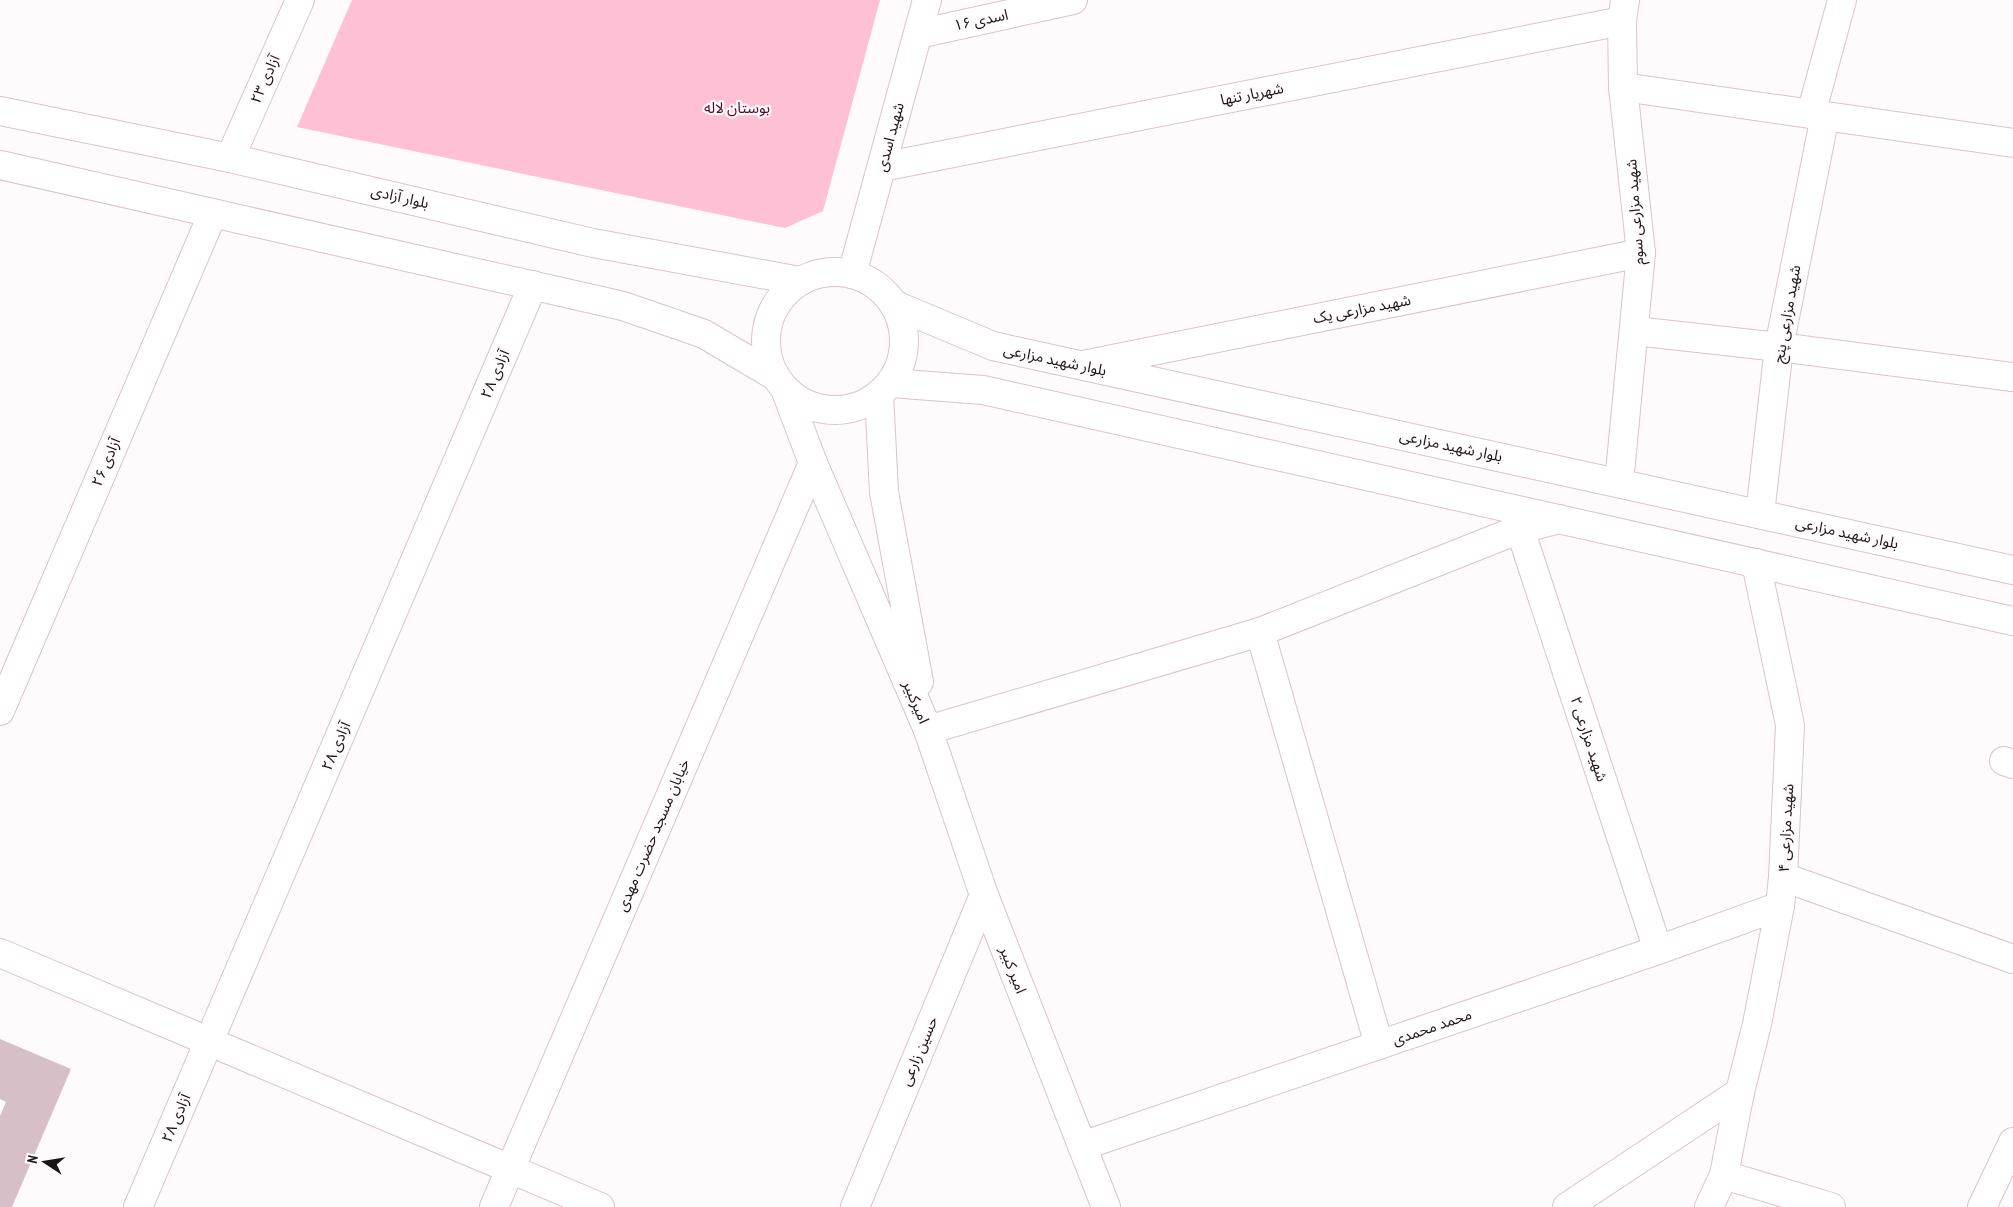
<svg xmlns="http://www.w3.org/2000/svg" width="2013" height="1207" viewBox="0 0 2013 1207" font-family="'PT Sans Narrow','Noto Sans Arabic',sans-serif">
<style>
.green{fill:#fdc0d4}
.building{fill:#d6bfc6}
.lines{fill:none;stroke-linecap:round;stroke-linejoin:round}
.minor-casing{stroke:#dbc3ca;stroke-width:30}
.major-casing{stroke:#dbc3ca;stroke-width:30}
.minor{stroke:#fff;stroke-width:28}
.major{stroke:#fff;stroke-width:28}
.labels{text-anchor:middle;stroke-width:4.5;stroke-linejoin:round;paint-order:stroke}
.street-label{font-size:15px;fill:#1c1417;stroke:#fffafb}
.park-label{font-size:15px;fill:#53082e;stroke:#fffafb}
</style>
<rect width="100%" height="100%" fill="#fffafb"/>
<!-- green -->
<polygon class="green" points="352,0 880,0 823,211 785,228 297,127"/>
<!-- building -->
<polygon class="building" points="0,1039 71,1069 12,1207 0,1207 0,1116 6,1102 0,1099"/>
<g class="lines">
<!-- minor casing -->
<g class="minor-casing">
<g id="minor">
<polyline points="918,34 1073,0"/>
<polyline points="1623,87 2013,143"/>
<polyline points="1811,114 1842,0"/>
<polyline points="230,158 300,0"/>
<polyline points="882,167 1622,21"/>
<polyline points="852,274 927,0"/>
<polyline points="1635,331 1779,347 2013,377"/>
<polyline points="1083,365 1641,253"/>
<polyline points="785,389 813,463 928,730 984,895 1106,1207"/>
<polyline points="879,394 884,492 919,682"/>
<polyline points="1619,483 1641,253 1623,87 1622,21 1625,0"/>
<polyline points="1760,514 1779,347 1825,116"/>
<polyline points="1520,529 1658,950"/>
<polyline points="1260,632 1379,1045"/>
<polyline points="0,711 213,213"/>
<polyline points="928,730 1260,632 1520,529 1560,519"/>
<polyline points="2004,761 2013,764"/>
<polyline points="1783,877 2013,959"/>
<polyline points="0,953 600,1207"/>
<polyline points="1082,1146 1658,950 1780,906"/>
<polyline points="1724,1175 1831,1207"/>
<polyline points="138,1207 533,285"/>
<polyline points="494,1207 813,463"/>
<polyline points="855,1207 984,895"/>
<polyline points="1567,1207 1740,1092"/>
<polyline points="1709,1207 1724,1175 1740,1092 1757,1024 1780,906 1783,877 1790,725 1756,563"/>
<polyline points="1982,1207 2013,1142"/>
</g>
</g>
<!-- major casing -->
<g class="major-casing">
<g id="major">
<polyline points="0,111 230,158 593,243 800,281"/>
<polyline points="0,165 623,306 704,334 775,376"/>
<circle cx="835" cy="341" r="69"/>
<polyline points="895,305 993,346 2013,570"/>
<polyline points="891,383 983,390 2013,621"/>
</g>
</g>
<!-- minor -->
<use href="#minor" class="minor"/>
<!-- major -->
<use href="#major" class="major"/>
</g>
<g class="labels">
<!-- street labels -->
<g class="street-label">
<text transform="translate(981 20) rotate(-12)" y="5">اسدی ۱۶</text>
<text transform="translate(265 79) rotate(-66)" y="5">آزادی ۲۳</text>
<text transform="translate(1252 94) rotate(-11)" y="5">شهریار تنها</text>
<text transform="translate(890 137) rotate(-75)" y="5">شهید اسدی</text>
<text transform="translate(400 197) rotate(13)" y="5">بلوار آزادی</text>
<text transform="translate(1635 212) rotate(-94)" y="5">شهید مزارعی سوم</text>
<text transform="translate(1362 309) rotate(-11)" y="5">شهید مزارعی یک</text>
<text transform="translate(1787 314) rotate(-80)" y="5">شهید مزارعی پنج</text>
<text transform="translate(1055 360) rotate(12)" y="5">بلوار شهید مزارعی</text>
<text transform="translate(495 374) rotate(-67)" y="5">آزادی ۲۸</text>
<text transform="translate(1451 446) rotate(12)" y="5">بلوار شهید مزارعی</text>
<text transform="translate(106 462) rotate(-67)" y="5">آزادی ۲۶</text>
<text transform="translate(1847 533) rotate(12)" y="5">بلوار شهید مزارعی</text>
<text transform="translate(916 702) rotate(67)" y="5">امیرکبیر</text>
<text transform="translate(1589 739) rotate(72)" y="5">شهید مزارعی ۲</text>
<text transform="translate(336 746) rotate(-67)" y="5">آزادی ۲۸</text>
<text transform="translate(1786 828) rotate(-87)" y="5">شهید مزارعی ۴</text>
<text transform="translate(653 835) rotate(-67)" y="5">خیابان مسجد حضرت مهدی</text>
<text transform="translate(1013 970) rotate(69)" y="5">امیر کبیر</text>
<text transform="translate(1432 1027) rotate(-19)" y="5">محمد محمدی</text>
<text transform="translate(919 1051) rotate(-67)" y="5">حسین زارعی</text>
<text transform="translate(176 1118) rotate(-67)" y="5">آزادی ۲۸</text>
</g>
<!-- park labels -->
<g class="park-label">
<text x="737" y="113">بوستان لاله</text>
</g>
</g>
<!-- north arrow -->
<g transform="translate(45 1162) rotate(282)" stroke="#fffafb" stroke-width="4" paint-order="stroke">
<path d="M0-4L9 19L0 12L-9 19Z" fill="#1c1417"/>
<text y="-8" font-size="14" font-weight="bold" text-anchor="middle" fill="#1c1417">N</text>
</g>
</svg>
